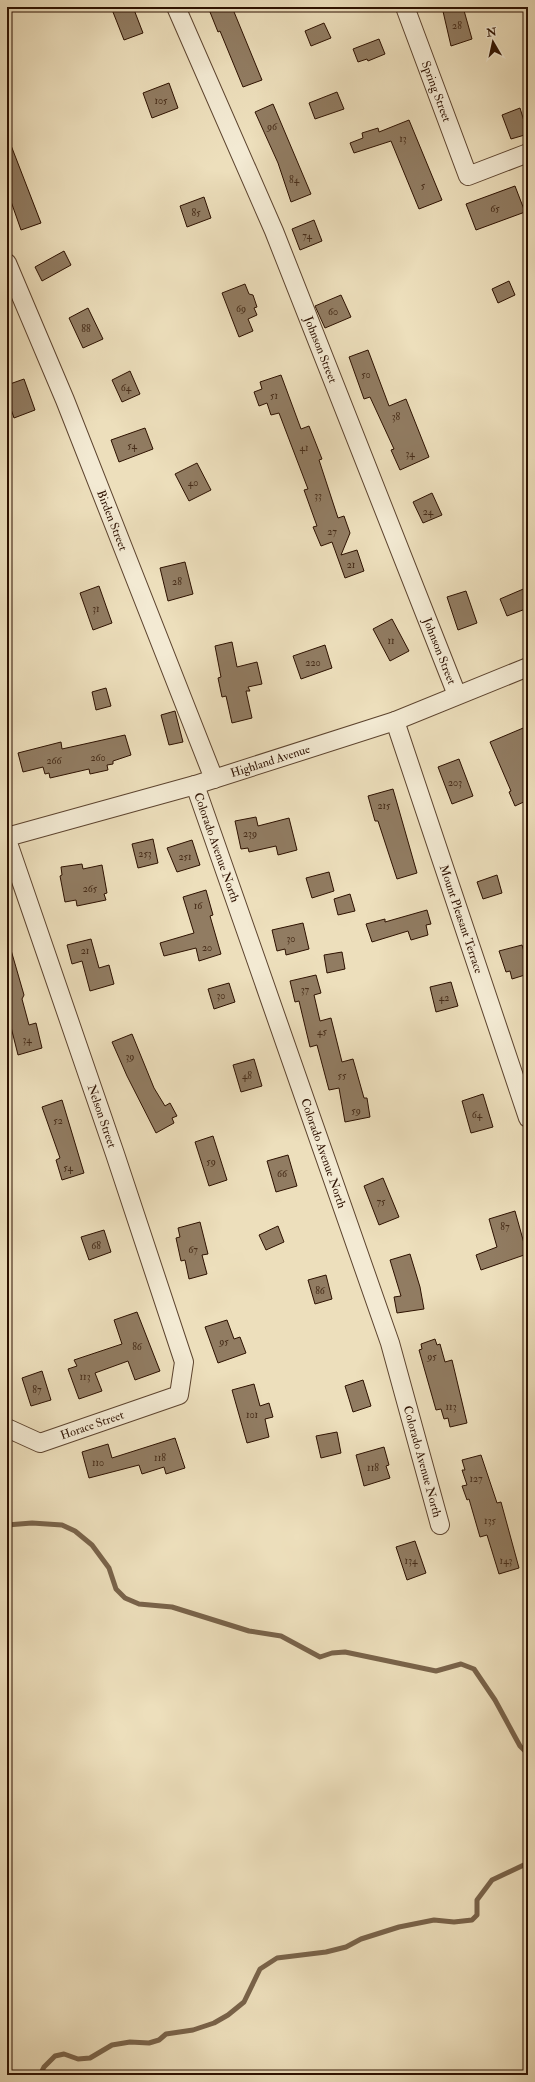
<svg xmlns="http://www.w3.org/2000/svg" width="535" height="2082" viewBox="0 0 535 2082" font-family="'IM FELL Double Pica',serif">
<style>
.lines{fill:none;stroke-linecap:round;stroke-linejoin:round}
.stream{stroke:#79634a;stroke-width:5}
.building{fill:#917c62;stroke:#2d1100}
.minor-casing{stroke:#5d442f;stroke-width:20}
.minor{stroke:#f3ead3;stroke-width:18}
.labels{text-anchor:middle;stroke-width:3;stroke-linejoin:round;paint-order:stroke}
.number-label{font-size:10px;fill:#462c18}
.street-label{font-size:12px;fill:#2d1100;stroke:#f3ead3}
</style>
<rect width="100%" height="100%" fill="#eddfbc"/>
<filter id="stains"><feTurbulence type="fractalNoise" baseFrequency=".005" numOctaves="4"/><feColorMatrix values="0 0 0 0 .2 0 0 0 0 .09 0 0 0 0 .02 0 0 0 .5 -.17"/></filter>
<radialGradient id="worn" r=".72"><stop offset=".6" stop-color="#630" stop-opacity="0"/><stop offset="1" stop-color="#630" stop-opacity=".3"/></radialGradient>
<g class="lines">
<!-- stream -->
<g class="stream">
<polyline points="7,1525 32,1523 62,1525 75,1531 92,1545 109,1568 116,1589 125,1598 139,1604 172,1607 249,1631 281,1636 320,1657 332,1653 345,1652 436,1671 461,1664 474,1669 495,1700 520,1746 528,1754"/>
<polyline points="40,2075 44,2067 55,2056 64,2054 78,2059 90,2058 112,2045 130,2042 149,2043 159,2040 166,2034 193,2030 214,2023 228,2015 244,2002 260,1969 277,1958 326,1952 346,1947 361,1939 399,1927 434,1920 454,1922 472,1920 477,1915 477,1900 492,1880 528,1863"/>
</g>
</g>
<!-- building -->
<g class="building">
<polygon points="111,7 133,7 143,33 124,40"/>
<polygon points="208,7 232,7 262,80 243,87 220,31 218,32"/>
<polygon points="442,7 463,7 472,39 451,46"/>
<polygon points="324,23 331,38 311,46 305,31"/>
<polygon points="379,39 385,54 368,61 367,59 358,62 353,49"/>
<polygon points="169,83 178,108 152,118 143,93"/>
<polygon points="337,92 344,109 315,119 309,103"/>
<polygon points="273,104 311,194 291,202 278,163 255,112"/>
<polygon points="520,108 528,134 511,139 502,115"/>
<polygon points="409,120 442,200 419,209 391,141 354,153 350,143 363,138 362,133 378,128 379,132"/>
<polygon points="7,135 41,223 21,230 7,190"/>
<polygon points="515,186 525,212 476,230 466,204"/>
<polygon points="204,197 211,218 187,227 180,206"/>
<polygon points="314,220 322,241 300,250 292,229"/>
<polygon points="64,251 71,265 42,281 35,267"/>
<polygon points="509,281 515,295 498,303 492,289"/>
<polygon points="245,284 249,294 253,295 257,307 254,308 257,315 248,319 253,331 239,337 222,293"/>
<polygon points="341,295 351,317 325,328 315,306"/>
<polygon points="88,308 103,339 83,348 69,318"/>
<polygon points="368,350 389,406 406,399 429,457 400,470 391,450 394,449 370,397 364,399 349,357"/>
<polygon points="130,371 140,394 122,402 112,380"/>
<polygon points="281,375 301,429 309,426 322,459 319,460 338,518 344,516 350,533 341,555 357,550 364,571 345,578 332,542 321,546 313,527 317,526 304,490 308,489 279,413 271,415 267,403 259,406 254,392 262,389 260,382"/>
<polygon points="24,379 35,410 14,418 7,397 7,385"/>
<polygon points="145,428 153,449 119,462 111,440"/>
<polygon points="197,463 211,490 189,501 175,474"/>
<polygon points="432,493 442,515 423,523 413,502"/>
<polygon points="185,562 193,594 168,601 160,568"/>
<polygon points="99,586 112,623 93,630 80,593"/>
<polygon points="528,587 528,608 507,616 500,599"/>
<polygon points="466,591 477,623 458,630 447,597"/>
<polygon points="392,619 409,651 390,661 373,629"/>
<polygon points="232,642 237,667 257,662 262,684 248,687 250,691 246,691 252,718 232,723 226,696 222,697 218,678 221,677 215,646"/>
<polygon points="325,645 332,668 301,679 293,656"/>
<polygon points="106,688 111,706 96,710 92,692"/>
<polygon points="175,711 183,742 169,745 161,715"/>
<polygon points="528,726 528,800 515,806 509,792 511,791 490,742"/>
<polygon points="125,735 131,755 113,761 113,764 107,765 108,770 90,774 89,769 50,778 49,773 45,774 43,767 23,772 18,753 61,742 62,749"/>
<polygon points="459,759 473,796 452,804 438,767"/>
<polygon points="393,789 417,873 397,879 378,821 375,821 368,796"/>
<polygon points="256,817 258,826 289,818 297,850 278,855 276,846 249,852 248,848 241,849 235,821"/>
<polygon points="153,839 158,863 138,868 132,844"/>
<polygon points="192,840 200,865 177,872 167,848"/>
<polygon points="82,864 83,869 102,865 107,893 104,894 106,900 77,906 76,900 65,902 60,876 62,875 61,867"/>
<polygon points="329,872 334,891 312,898 306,878"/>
<polygon points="497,875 502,893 483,899 477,882"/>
<polygon points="206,890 213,915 210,916 221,954 199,961 196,948 164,956 160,943 194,933 183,897"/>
<polygon points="350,894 355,911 338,915 334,899"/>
<polygon points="427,910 431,924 426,925 428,935 411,940 408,931 372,942 366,924 385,919 385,922"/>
<polygon points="303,923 309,949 286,955 285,949 277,951 272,930"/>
<polygon points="91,939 99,968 109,965 114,984 90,991 82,961 72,964 67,945"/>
<polygon points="522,945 528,965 528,974 512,979 510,971 506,972 499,951"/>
<polygon points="7,950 11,950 24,995 22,999 29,1025 36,1023 42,1048 18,1055 7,1011"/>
<polygon points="342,952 345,969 327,973 324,955"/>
<polygon points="316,975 321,993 314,995 320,1021 331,1018 342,1062 353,1059 364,1098 367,1098 370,1117 345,1122 339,1088 329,1090 317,1045 310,1047 299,1001 295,1002 290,981"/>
<polygon points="451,982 458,1006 436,1012 430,987"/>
<polygon points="229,983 235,1002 214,1009 208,989"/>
<polygon points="132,1034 154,1088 165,1106 170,1103 177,1116 172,1118 174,1123 156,1133 127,1076 112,1042"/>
<polygon points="254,1059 262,1086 241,1092 233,1065"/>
<polygon points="483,1094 493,1127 471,1133 462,1101"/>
<polygon points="62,1100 84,1173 62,1180 56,1160 60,1158 42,1107"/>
<polygon points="213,1136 227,1180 209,1186 195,1142"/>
<polygon points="288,1155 297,1186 276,1192 267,1161"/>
<polygon points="383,1178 399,1217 379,1225 364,1186"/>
<polygon points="515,1211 527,1254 481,1270 476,1255 497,1247 489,1219"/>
<polygon points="200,1222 208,1254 202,1255 207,1274 189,1279 185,1260 181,1261 176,1238 180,1237 178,1228"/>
<polygon points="278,1226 284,1242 266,1250 259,1235"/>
<polygon points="104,1230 111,1252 89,1260 81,1237"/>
<polygon points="410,1254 420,1287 424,1309 397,1313 394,1297 401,1296 390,1260"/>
<polygon points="326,1275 332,1299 315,1304 308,1280"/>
<polygon points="137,1312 160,1371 135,1380 128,1361 95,1373 102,1391 79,1399 68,1369 77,1366 74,1360 122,1344 114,1320"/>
<polygon points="227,1320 234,1339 240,1337 246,1353 218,1363 205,1327"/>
<polygon points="435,1339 437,1345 440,1344 445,1362 452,1360 467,1423 450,1427 448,1418 444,1419 441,1409 436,1410 419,1350 422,1349 421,1344"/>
<polygon points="42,1371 51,1400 31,1406 22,1378"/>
<polygon points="363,1380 371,1406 353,1412 345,1386"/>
<polygon points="254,1384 260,1406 269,1403 273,1417 265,1419 269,1437 247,1443 232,1390"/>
<polygon points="337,1432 341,1453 321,1458 316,1436"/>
<polygon points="175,1438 185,1468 166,1474 164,1467 142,1474 139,1465 89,1478 82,1452 108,1444 112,1458"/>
<polygon points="384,1447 389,1465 386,1466 390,1478 364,1486 356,1455"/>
<polygon points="481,1455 497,1503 501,1502 519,1568 499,1574 487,1535 480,1537 469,1499 467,1500 462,1486 467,1485 462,1470 465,1470 462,1460"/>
<polygon points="415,1541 426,1573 407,1580 396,1547"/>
</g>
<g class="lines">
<!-- minor casing -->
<g class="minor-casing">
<g id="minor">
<path id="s1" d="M176,7L274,231L457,695"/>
<path id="s2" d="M405,7L468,176L528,153"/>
<path id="s3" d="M7,263L65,400L214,779"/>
<path id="s4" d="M395,721L528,1118"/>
<path id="s5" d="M195,785L390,1343L440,1525"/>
<path id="s6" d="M7,837L195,785L395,721L528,667"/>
<path id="s7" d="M7,840L115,1154L184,1362L179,1395L40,1443L7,1428"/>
</g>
</g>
<!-- minor -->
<use href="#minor" class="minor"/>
</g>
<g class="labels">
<!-- number labels -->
<g class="number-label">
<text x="457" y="29">28</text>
<text x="161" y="104">105</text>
<text x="272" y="130">96</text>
<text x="403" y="142">13</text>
<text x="294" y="183">84</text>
<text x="423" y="189">5</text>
<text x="495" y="212">65</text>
<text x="196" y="216">85</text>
<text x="307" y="239">74</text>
<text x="241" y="312">69</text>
<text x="333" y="315">60</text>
<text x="86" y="332">88</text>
<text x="366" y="378">50</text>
<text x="126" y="391">64</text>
<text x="274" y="399">51</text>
<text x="396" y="420">38</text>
<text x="132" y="449">54</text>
<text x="304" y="451">41</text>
<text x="410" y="457">34</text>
<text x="193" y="486">40</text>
<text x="318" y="499">33</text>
<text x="428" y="515">24</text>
<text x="332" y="535">27</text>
<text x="351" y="568">21</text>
<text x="177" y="585">28</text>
<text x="96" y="612">31</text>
<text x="391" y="644">11</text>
<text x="313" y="666">220</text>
<text x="98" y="761">260</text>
<text x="54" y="764">266</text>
<text x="455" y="786">203</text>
<text x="384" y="809">215</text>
<text x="250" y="837">239</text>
<text x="145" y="857">253</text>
<text x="185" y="860">251</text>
<text x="90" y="892">265</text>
<text x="198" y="909">16</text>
<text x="291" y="942">30</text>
<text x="207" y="951">20</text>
<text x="85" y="954">21</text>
<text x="305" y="993">37</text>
<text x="221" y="999">30</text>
<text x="444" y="1001">42</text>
<text x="322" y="1035">45</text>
<text x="27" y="1043">34</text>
<text x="130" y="1060">39</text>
<text x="247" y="1079">48</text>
<text x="342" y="1079">55</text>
<text x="356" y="1114">59</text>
<text x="477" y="1118">64</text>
<text x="58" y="1124">52</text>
<text x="211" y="1165">59</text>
<text x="68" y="1171">54</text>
<text x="282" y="1177">66</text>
<text x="381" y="1205">75</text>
<text x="505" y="1230">87</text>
<text x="96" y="1249">68</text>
<text x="193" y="1253">67</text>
<text x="320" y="1294">86</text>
<text x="224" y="1345">95</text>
<text x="137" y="1350">86</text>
<text x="432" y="1360">95</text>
<text x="85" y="1380">113</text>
<text x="37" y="1393">87</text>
<text x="451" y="1410">113</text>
<text x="252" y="1418">101</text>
<text x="160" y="1461">118</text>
<text x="98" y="1466">110</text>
<text x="373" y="1471">118</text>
<text x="476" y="1482">127</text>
<text x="490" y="1524">135</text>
<text x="411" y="1564">134</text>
<text x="506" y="1564">143</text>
</g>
<!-- street labels -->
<g class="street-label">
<text dy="4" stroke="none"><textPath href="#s2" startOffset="90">Spring Street</textPath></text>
<text dy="4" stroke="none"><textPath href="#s1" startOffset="372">Johnson Street</textPath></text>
<text dy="4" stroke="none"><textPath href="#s3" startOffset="278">Birden Street</textPath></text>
<text dy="4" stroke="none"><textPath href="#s1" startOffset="696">Johnson Street</textPath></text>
<text dy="4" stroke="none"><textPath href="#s6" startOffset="274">Highland Avenue</textPath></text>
<text dy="4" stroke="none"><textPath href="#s5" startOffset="66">Colorado Avenue North</textPath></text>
<text dy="4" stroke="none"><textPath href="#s4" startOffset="209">Mount Pleasant Terrace</textPath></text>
<text dy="4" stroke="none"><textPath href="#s7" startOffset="292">Nelson Street</textPath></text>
<text dy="4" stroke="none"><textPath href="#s5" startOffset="390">Colorado Avenue North</textPath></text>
<text transform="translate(92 1425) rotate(-19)" y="4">Horace Street</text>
<text dy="4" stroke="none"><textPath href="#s5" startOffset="714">Colorado Avenue North</textPath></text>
</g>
</g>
<!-- margin -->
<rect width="535" height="2082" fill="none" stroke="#eddfbc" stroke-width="24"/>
<rect x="8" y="8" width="519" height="2066" fill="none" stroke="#2d1100" stroke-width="2"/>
<rect x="12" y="12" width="511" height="2058" fill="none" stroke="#2d1100"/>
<!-- north arrow -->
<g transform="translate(493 42) rotate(351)" stroke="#f3ead3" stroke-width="3" paint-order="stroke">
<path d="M0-3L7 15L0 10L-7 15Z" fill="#2d1100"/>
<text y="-6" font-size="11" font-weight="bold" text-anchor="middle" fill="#2d1100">N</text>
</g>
<rect width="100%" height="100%" filter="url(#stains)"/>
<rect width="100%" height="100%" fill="url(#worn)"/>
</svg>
